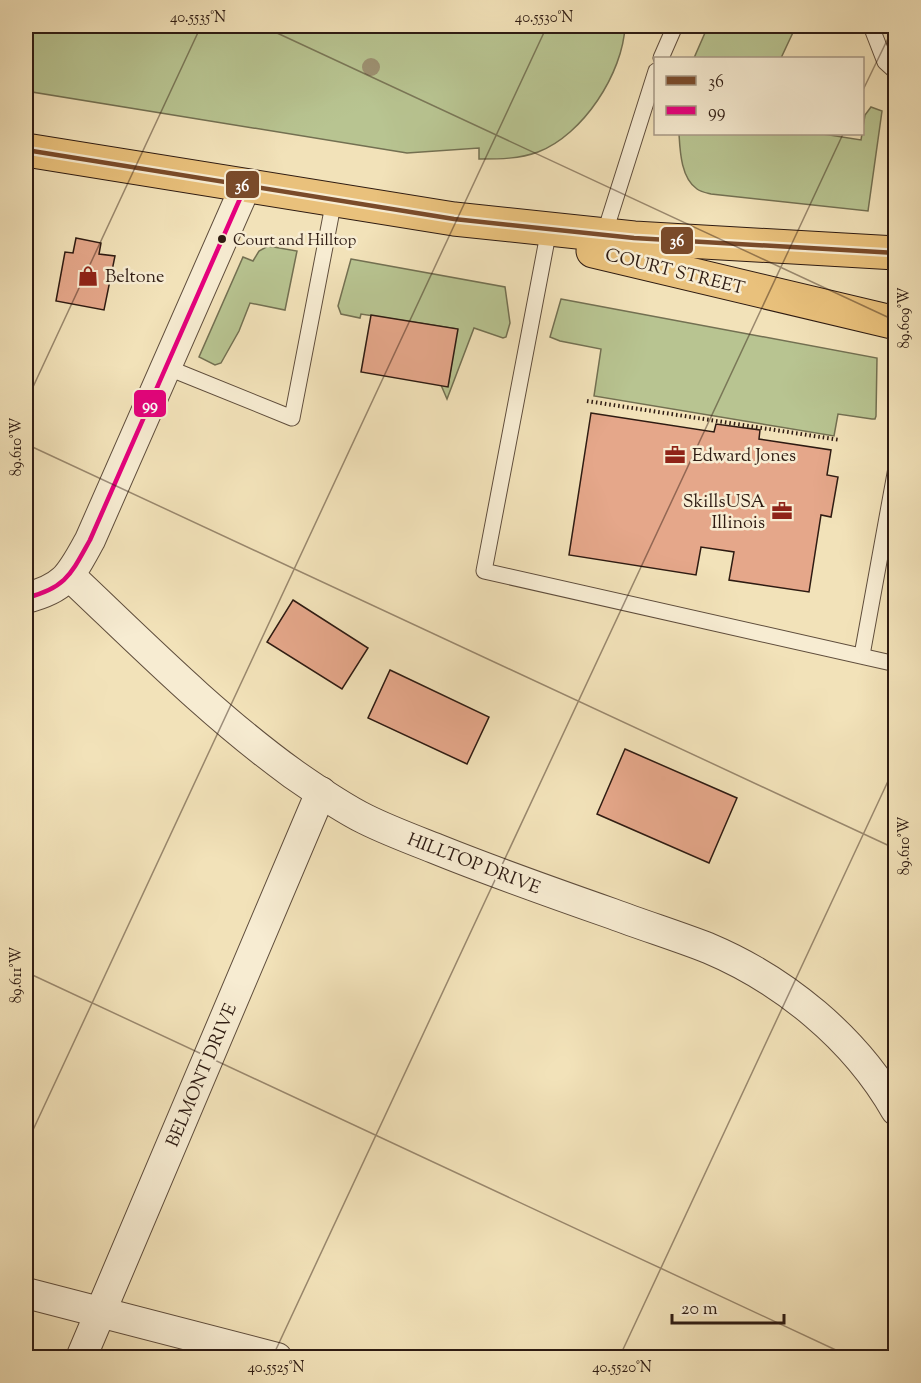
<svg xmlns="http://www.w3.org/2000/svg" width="921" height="1383" viewBox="0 0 921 1383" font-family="'Sorts Mill Goudy',serif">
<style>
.green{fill:#b8c491;stroke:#737052;stroke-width:1.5}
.building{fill:#e5a78a;stroke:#2e1b12;stroke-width:1.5}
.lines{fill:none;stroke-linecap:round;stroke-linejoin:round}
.service-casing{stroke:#5f4d3c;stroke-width:17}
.minor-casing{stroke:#5f4d3c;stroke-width:32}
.primary-casing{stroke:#2e1b12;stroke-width:35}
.path{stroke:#2e1b12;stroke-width:4;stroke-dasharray:1.5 3;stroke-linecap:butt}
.service{stroke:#f7ecd2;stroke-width:15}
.minor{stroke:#f7ecd2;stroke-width:30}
.primary{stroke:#e9c17c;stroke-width:33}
.bus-1-casing{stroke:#f7ecd2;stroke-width:9}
.bus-2-casing{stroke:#f7ecd2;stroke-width:9}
.bus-1{stroke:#7a4b2a;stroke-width:4.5}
.bus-2{stroke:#e5007d;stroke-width:4.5}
.tree{fill:#9d9172}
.ticks{fill:none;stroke:#2e1b12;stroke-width:1.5;stroke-opacity:0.45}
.bus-dot{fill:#2e1b12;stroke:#f7ecd2;stroke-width:2}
.labels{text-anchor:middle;stroke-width:5;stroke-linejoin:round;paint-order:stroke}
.bus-label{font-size:16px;fill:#2e1b12;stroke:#f7ecd2;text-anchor:start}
.street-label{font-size:18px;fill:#2e1b12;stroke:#f7ecd2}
.poi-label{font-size:18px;fill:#2e1b12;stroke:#f7ecd2;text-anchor:start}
.line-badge{stroke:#f7ecd2;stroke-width:2}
.badge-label{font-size:16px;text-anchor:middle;font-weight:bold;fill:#fff}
.neatline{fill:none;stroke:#2e1b12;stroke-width:2}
.ticks-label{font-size:15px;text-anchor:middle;fill:#2e1b12}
</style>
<rect width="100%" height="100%" fill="#f2e2b9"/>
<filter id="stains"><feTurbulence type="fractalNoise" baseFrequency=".00333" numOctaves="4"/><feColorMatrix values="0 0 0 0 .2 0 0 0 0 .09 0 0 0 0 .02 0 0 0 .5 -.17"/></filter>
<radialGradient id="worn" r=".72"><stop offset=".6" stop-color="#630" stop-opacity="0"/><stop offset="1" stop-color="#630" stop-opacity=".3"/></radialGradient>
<!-- green -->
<g class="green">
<path d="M26,26H625C623,73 583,135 538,152C519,159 500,159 479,159V148L407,153L26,91Z"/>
<polygon points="708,26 796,26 781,58 694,58"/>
<path d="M871,107L882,111L868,211L711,194C707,193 701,192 697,189C681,178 680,151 679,134H823L861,140L865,115Z"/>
<polygon points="268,246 297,251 285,310 250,303 239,331 221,363 215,365 199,357 243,257 253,261 259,251"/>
<polygon points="351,259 505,287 510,323 506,337 503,338 474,328 447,399 441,385 448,386 457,329 361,314 360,318 341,314 338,306"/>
<polygon points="561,299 877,358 876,416 875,419 872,419 838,414 834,436 594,396 601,349 560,341 550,337"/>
</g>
<!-- building -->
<g class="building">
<polygon points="76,238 101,243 99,254 115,256 104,310 56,301 65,252 73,253"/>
<polygon points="371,315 458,329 448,387 361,372"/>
<polygon points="591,413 714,432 716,424 760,430 759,439 831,450 827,475 838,477 831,517 821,515 809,592 729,580 734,552 701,547 696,575 569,555"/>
<polygon points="293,600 368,648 342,689 267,642"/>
<polygon points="390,670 489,717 467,764 368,718"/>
<polygon points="625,749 737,798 709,863 597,814"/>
</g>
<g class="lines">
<!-- service casing -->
<g class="service-casing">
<g id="service">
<polyline points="871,26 885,62 896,72"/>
<polyline points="661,58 675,26"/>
<polyline points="549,229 484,571 896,664"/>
<polyline points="604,235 656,71"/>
<polyline points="166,367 292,418 334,200"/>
<polyline points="862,655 896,468"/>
</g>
</g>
<!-- minor casing -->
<g class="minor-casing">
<g id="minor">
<path d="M70,576C142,644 212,715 292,773C315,789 339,806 365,819C387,830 411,839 434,848C493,872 553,893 613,914C645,926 677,936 708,948C784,980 855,1038 896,1110"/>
<path d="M26,598C66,588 71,574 90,540L246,185"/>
<polyline points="26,1293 277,1358"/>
<polyline points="81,1358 321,792"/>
</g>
</g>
<!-- primary casing -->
<g class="primary-casing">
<g id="primary">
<polyline points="26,150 454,219 634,238 896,253"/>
<polyline points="593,251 896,323"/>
</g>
</g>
<!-- path -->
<polyline class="path" points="587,401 840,440"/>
<!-- service -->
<use href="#service" class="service"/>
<!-- minor -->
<use href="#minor" class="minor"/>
<!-- primary -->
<use href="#primary" class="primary"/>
<!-- bus-1 casing -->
<g class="bus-1-casing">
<polyline id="bus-1" points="26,150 454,219 634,238 896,253"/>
</g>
<!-- bus-2 casing -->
<g class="bus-2-casing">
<path id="bus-2" d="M26,598C66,588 71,574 90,540L246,185"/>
</g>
<!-- bus-1 -->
<use href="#bus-1" class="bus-1"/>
<!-- bus-2 -->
<use href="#bus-2" class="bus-2"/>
</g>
<!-- trees -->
<circle class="tree" cx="371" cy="67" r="9"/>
<!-- ticks -->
<path class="ticks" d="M262,26L896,321M862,92L894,26M26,402L201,26M26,444L896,849M26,972L853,1358M26,1145L547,26M272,1358L843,134M619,1358L896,764"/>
<!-- icons -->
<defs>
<g id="shop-bare" transform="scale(1.62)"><path d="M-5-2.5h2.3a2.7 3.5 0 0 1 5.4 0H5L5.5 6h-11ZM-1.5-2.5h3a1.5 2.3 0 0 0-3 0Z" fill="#8f2418" stroke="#f7ecd2" stroke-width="2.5" paint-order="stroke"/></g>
<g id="office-bare" transform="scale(1.62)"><path d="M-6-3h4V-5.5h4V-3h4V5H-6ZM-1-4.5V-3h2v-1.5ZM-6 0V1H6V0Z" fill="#8f2418" stroke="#f7ecd2" stroke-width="2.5" paint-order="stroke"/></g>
</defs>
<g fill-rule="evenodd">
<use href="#shop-bare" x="88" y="276"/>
<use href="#office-bare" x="675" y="455"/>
<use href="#office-bare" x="782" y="511"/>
</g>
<!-- markers -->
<circle class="bus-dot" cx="222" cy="239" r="5"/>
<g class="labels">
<!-- bus labels -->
<g class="bus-label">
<text x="233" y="245">Court and Hilltop</text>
</g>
<!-- street labels -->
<g class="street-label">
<text transform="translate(675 271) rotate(14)" y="6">COURT STREET</text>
<text transform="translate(474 863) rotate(21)" y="6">HILLTOP DRIVE</text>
<text transform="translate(201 1075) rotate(-67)" y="6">BELMONT DRIVE</text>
</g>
<!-- poi labels -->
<g class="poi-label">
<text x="105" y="282">Beltone</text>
<text x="692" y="461">Edward Jones</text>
<text x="765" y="507" text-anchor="end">SkillsUSA<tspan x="765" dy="21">Illinois</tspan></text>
</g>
</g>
<g class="line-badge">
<rect x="225" y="170" width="35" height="29" rx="6" fill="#7a4b2a"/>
<rect x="660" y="226" width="34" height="29" rx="6" fill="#7a4b2a"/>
<rect x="133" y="389" width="34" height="29" rx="6" fill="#e5007d"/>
</g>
<g class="badge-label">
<text x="242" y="191">36</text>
<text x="677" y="246">36</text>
<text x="150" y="410">99</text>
</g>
<!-- margin -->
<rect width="921" height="1383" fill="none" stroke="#f2e2b9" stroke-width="66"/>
<!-- legend -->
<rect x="654" y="57" width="210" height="78" fill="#f7ecd2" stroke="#a79885" stroke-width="1.5"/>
<rect x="666" y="76" width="30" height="9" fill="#7a4b2a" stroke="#a79885" stroke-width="1.5"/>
<text x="708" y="87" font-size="18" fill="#2e1b12">36</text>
<rect x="666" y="106" width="30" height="9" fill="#e5007d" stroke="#a79885" stroke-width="1.5"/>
<text x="708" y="117" font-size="18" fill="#2e1b12">99</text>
<!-- scale -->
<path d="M672 1314v9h112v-9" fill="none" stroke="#2e1b12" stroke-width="3"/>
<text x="681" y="1314" font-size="18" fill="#2e1b12" stroke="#f7ecd2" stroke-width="4.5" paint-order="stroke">20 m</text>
<rect x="33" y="33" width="855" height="1317" class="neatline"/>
<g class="ticks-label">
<text x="198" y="22">40.5535°N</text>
<text x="544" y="22">40.5530°N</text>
<text transform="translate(904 318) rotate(-90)" y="5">89.609°W</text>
<text transform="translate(16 447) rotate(-90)" y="5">89.610°W</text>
<text transform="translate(904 846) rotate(-90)" y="5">89.610°W</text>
<text transform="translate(16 975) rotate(-90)" y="5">89.611°W</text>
<text x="276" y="1372">40.5525°N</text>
<text x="622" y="1372">40.5520°N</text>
</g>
<rect width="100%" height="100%" filter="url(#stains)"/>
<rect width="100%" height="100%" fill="url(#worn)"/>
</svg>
